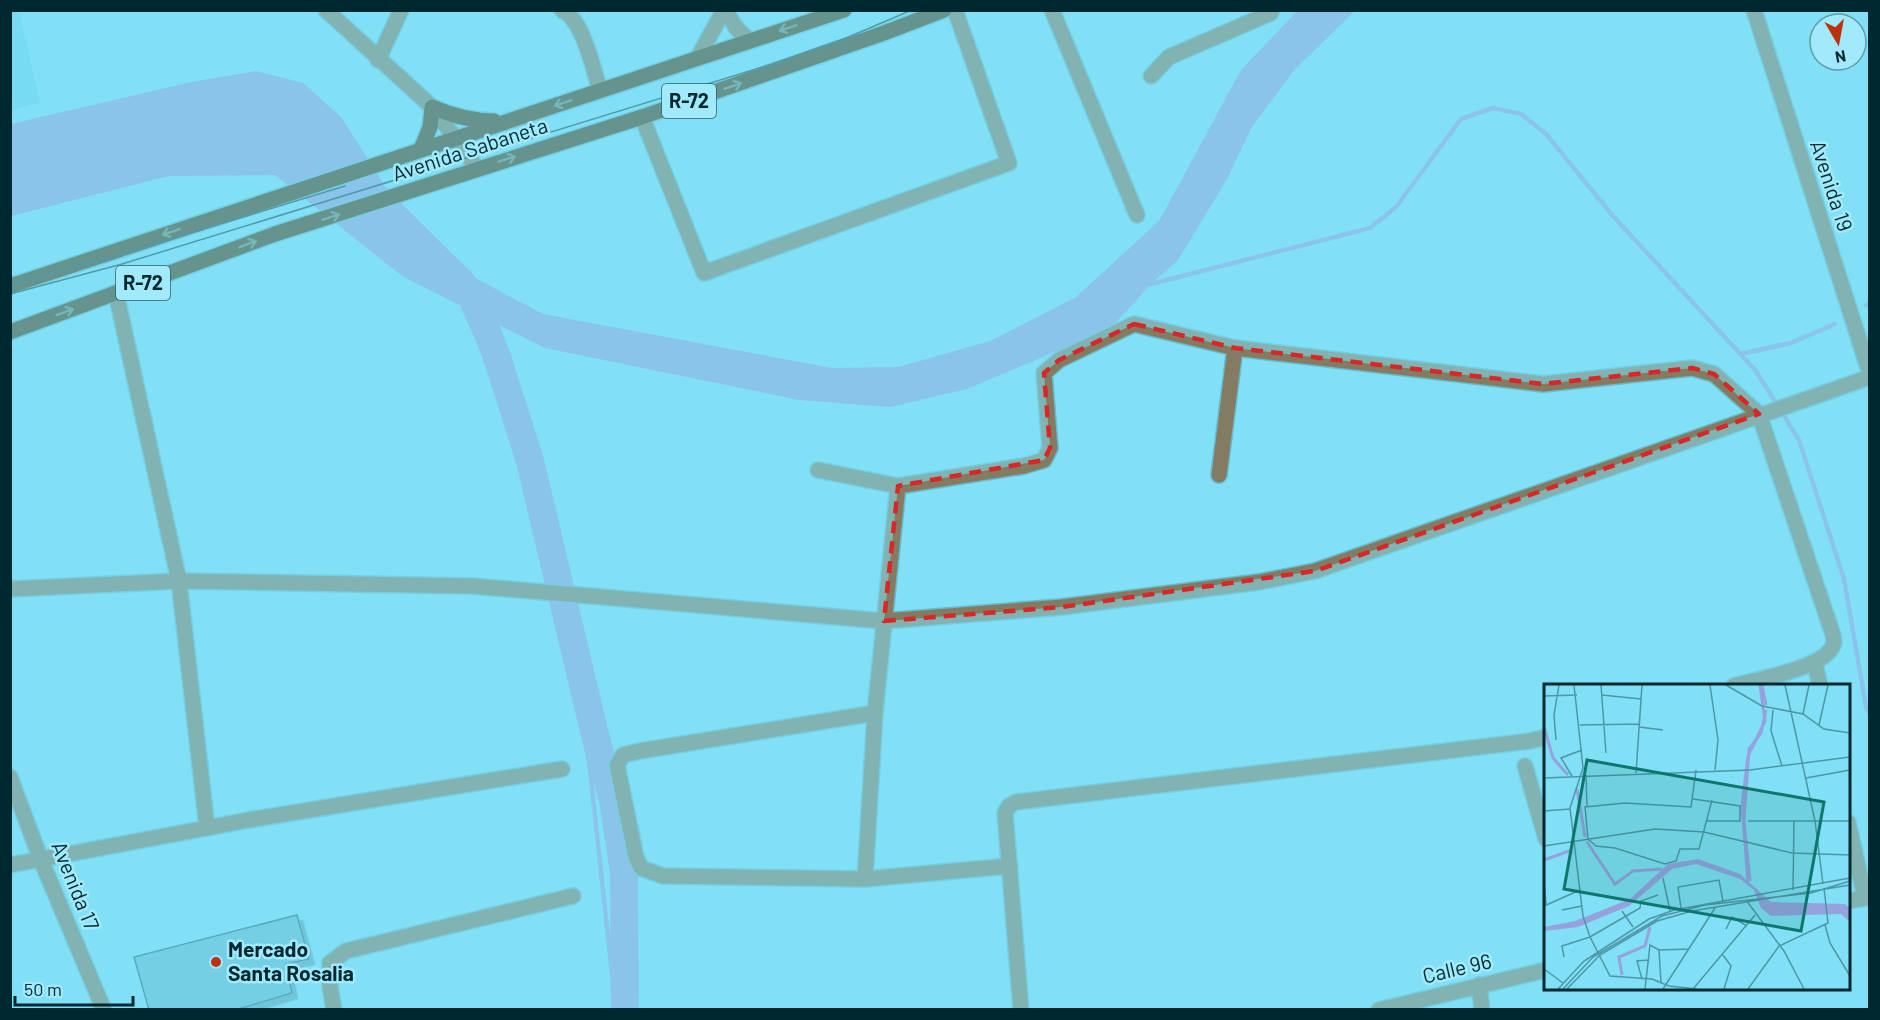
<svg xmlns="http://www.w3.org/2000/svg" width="1880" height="1020" viewBox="0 0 1880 1020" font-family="Barlow,sans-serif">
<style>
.built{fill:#6ad4ec}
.water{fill:#95a2de}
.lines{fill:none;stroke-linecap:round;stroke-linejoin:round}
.stream{stroke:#95a2de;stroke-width:4.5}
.river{stroke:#95a2de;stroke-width:28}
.building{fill:#64bace;stroke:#226e7e;stroke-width:1.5;filter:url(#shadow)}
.minor-casing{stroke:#67bbce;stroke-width:18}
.major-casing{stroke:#67bbce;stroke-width:18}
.minor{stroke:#847c62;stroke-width:15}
.major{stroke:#443910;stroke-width:15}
.tram{stroke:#164751;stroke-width:1.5}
.oneway{stroke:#69806e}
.marked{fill:none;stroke:#d62828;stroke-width:4.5;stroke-dasharray:12 8;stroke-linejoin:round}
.poi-dot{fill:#bc320e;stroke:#a1eafb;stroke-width:2}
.labels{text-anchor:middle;stroke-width:5;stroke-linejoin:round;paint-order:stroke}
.shield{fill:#a1eafb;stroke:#30626d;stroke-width:1.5}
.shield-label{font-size:20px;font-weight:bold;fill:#002830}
.street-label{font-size:21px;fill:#002830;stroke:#a1eafb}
.poi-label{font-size:21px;font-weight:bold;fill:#002830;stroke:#a1eafb;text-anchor:start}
.inset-river{fill:none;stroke:#95a2de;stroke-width:3}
.inset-road{fill:none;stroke:#4d96a6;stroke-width:1.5}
.view{fill:#0f766e;fill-opacity:0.15;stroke:#0f766e;stroke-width:3}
.inset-edge{fill:none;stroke:#002830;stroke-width:3}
</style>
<defs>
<filter id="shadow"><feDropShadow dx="5.5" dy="5.5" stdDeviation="0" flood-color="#0004"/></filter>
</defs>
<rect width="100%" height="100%" fill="#81e0f5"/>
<!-- built -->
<polygon class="built" points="11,10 19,11 40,103 11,110"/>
<!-- water -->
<polygon class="water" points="1297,11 1355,11 1295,69 1252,127 1226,181 1178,260 1151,284 1111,328 967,389 890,407 799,400 545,348 402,276 275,175 169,176 11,216 11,124 191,82 256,71 303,83 341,117 403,214 417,247 543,314 832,368 898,367 990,341 1076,297 1159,221 1241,70"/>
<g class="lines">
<!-- stream -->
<g class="stream">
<polyline points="1151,284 1370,228 1396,207 1461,119 1493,108 1521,114 1546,134 1613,216 1756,371 1799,440 1844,579 1866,707 1870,714"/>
<polyline points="1866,305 1870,303"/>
<polyline points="463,307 502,392 552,591 589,761 616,1010"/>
<polyline points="1740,354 1791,343 1835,324"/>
</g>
<!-- river -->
<g class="river">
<polyline points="383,205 463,284"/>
<polyline points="472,293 497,357 530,461 594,731 613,800 624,873 625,1010"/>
</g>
</g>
<!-- building -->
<polygon class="building" points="297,915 309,959 286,964 292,993 235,1010 149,1010 134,957"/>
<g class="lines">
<!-- minor casing -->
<g class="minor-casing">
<g id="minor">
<polyline points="326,10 432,107 477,168"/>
<path d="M562,10C583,19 593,69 600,90"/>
<polyline points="725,10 737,29 750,41"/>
<polyline points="1052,10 1137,215"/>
<polyline points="1754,10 1870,374"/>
<polyline points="698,57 724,10"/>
<polyline points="378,60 401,10"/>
<polyline points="1151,76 1169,57 1271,13 1272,10"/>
<polyline points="642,117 704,273 1009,163 955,10"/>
<polyline points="818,470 898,486"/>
<polyline points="1219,475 1235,348"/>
<polyline points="10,589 179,581 472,586 884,621 1062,607 1259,582 1315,571 1870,377"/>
<polyline points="1815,664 1820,686"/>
<polyline points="875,713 640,751 623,755 617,765 636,857 641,868 663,876 865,879 1010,866"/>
<polyline points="1525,766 1546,839"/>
<polyline points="10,777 41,860 104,1010"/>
<polyline points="1848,822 1865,898"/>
<polyline points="207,828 248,820 562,769"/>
<polyline points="10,865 207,828 179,581 116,293"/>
<path d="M865,879L875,713L898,486L1024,466L1044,460L1050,448L1044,373L1059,360L1134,324L1235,348L1543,384L1692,368L1714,374L1759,414L1833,635C1834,641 1835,644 1831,649C1818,669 1758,679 1734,686"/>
<polyline points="1848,901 1870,897"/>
<polyline points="1479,985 1482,1010"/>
<polyline points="334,1010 330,987 330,963 346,951 573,896"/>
<polyline points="1021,1010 1005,813 1009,806 1016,802 1530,741 1546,737"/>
<polyline points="1379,1010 1546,970"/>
</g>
</g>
<!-- major casing -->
<g class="major-casing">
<g id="major">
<path d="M421,149L430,127L432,107C453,116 471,121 494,121"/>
<polyline points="10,286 844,10"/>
<polyline points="10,332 275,234 642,117 884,33 944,10"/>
</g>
</g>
<!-- minor -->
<use href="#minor" class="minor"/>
<!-- major -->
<use href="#major" class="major"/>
<!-- tram -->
<g class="tram">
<polyline points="10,284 119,255 345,186"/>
<polyline points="10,294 122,264 772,64 846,38 912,10"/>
</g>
</g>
<!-- one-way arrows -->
<defs><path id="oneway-shaft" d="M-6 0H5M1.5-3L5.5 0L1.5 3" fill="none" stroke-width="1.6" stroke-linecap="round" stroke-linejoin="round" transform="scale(1.5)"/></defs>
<g class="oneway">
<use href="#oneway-shaft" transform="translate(788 28) rotate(162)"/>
<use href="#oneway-shaft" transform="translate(733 86) rotate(-19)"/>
<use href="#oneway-shaft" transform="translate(563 103) rotate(161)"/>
<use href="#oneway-shaft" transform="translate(507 159) rotate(-17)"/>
<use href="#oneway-shaft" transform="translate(331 217) rotate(-18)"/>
<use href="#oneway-shaft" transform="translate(171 232) rotate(162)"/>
<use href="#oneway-shaft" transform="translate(248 244) rotate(-20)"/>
<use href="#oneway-shaft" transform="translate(65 312) rotate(-20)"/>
</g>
<!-- marked area -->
<path d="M0 0H1880V1020H0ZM1134,324L1235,348L1543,384L1692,368L1714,374L1759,414L1315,571L1062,607L884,621L898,486L1044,460L1050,448L1044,373L1059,360Z" fill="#81e0f5" fill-opacity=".55" fill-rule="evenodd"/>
<path class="marked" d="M1134,324L1235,348L1543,384L1692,368L1714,374L1759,414L1315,571L1062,607L884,621L898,486L1044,460L1050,448L1044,373L1059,360Z"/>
<!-- markers -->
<circle class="poi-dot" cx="216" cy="962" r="6"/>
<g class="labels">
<!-- shield labels -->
<g class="shield">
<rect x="662" y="84" width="54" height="34" rx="4.5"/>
<rect x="116" y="266" width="54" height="34" rx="4.5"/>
</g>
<g class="shield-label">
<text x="689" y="108">R-72</text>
<text x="143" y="290">R-72</text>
</g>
<!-- street labels -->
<g class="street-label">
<text transform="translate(470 150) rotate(-18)" y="7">Avenida Sabaneta</text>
<text transform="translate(1831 186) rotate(72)" y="7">Avenida 19</text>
<text transform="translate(75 886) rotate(68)" y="7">Avenida 17</text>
<text transform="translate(1457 969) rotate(-13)" y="7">Calle 96</text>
</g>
<!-- poi labels -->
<g class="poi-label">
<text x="228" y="957">Mercado<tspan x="228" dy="24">Santa Rosalia</tspan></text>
</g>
</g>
<!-- overview -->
<g transform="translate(1544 684)">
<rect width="306" height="306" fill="#81e0f5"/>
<path d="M154,175L196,190L227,218L301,220L306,224V238L297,230L227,232L217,224L210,206L196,195L152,180L128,185L85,222L34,243L0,247V243L31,237L86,215L124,180Z" fill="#95a2de"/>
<path class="inset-river" d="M218,1L222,21M0,43L9,74L24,91M33,105L41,153M43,158L71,200L89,187L118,185M0,176L28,166M206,197L200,137L205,65L217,49L222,26M204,198L198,122L204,72L221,37L216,1M78,291L75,273L101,262L106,243"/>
<path class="inset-road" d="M30,1L39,84L26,124L39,232L46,253L66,292L108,295L125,302L153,305M57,1L62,69M166,1L174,56L171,86M182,1L218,22L259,30L280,45L306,49M241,1L271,137L279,200M58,11L97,15M0,12L33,11M229,26L227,47L238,82M259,30L265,1M36,41L95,40M275,41L284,1M95,43L119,46M12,56L10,31L15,1M152,86L147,123L81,119L41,123L44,155L52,162L71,164L121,180L132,177L136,165H155L168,116M92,89L98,1M42,91L43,122M28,92L17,74L38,66M0,94L206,86L306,73M262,94L306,86M149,115L196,122V137H163M0,127L26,125M204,137H250M0,162L111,145L160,148L248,169L306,171M119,194L126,227M0,199L2,220M249,206L250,137H306M202,216L240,267L260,305M0,222L36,206M137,224L134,203L175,196L179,217M18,226L38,222M78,227L89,243M281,241L286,259L306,292M182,245L188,233L203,242M115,266L117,298M179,271L187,282L180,305M20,273L18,262L46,253L96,224L97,217L114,211M0,285L19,299M98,295L93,277L104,276M14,305L40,277L105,235L130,226L306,194M19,305L49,273L118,232L161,221L267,209L306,197M23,305L56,271L113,237L148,227L306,201M101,305L106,261L115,266L145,265M119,305L171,224M149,305L211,231M204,305L235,262L284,239L280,204"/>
<path class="view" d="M43,76L280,118L257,247L20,205Z"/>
<rect width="306" height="306" class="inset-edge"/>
</g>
<!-- border -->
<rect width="1880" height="1020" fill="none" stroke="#002830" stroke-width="24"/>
<!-- north arrow -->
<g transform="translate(1838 42) rotate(170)"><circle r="28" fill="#a1eafb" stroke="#619caa" stroke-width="1.5"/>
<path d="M0-4.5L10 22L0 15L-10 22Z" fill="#bc320e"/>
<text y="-9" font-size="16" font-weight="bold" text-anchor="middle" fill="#002830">N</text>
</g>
<!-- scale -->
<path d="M15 996v9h118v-9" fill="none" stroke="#002830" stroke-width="3"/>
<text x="24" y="996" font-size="18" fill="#002830" stroke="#a1eafb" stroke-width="4.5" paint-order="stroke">50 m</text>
</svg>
